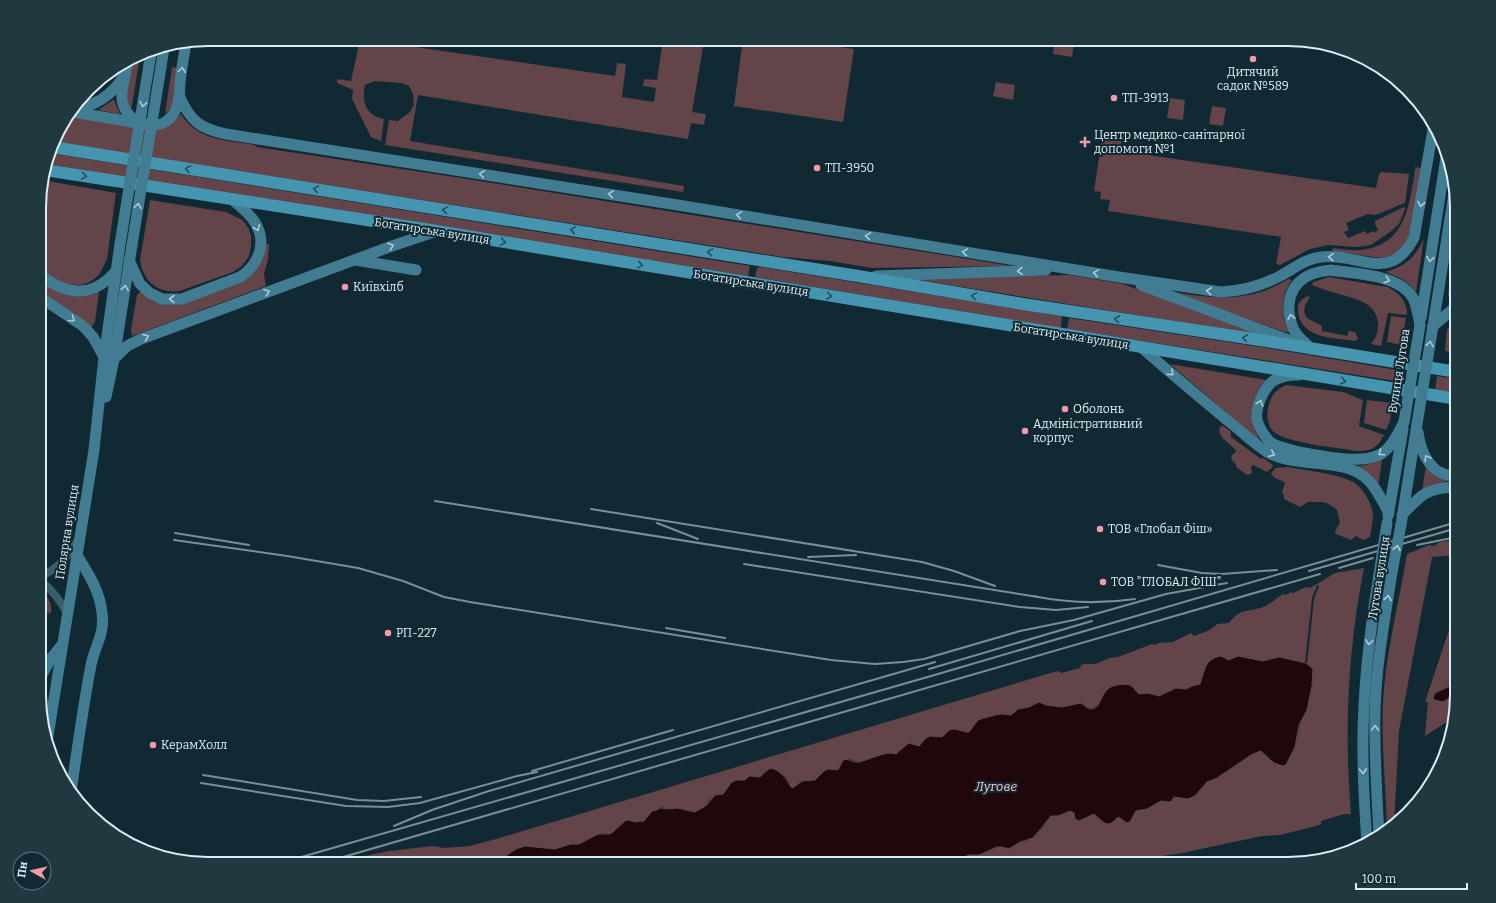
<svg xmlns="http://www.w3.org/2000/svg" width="1496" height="903" viewBox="0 0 1496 903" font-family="Bitter,serif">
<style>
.green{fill:#624449}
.water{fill:#1f070c;stroke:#584c51}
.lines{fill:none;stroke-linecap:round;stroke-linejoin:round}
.street{stroke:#3a5d6b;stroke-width:8}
.secondary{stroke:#417c92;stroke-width:11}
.primary{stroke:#4594b0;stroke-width:12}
.rail{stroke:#7a8e96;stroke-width:2}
.secondary-bridge{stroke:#417c92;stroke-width:11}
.oneway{stroke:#afcbd6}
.oneway2{stroke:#234e5e}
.poi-dot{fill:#f39aa9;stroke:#102932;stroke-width:1.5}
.labels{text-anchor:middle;stroke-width:4;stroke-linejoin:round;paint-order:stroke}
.poi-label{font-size:12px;fill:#deedf3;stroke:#102932;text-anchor:start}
.street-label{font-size:12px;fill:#deedf3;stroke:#102932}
.water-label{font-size:13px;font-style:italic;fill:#f8c5cc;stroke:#102932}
.rim{fill:none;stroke:#deedf3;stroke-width:2}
</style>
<rect width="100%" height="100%" fill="#102932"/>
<!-- green -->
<g class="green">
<path d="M360,39L615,76L617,63L626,64L622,97L654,102L656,88L643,86L644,79L657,80L663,39H689L704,41L692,112L706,114L704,125L691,123L688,139L418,95L410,141L684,186L683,192L385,145L389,120L398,121L410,112L414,105L413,94L409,86L401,83L375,81L365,85C361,101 366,116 384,119L381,141L371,137L352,99L353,90L337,83V79L351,81Z"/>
<polygon points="743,39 786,39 854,49 843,122 734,106"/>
<polygon points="1055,40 1074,43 1072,57 1053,54"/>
<polygon points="133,62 139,63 131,111 124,96"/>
<path d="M172,67L177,68C176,83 178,103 165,114Z"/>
<polygon points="996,82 1015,85 1013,100 993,96"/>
<polygon points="1170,98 1185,100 1183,120 1167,118"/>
<polygon points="114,100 120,114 98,110 113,100"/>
<polygon points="1212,106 1226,108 1223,126 1209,124"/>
<path d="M181,114C198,141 226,140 255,145L257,147L461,178L1012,266L872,268L830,261L783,257L54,142L57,133L70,115L166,127L173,122Z"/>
<polygon points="1103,131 1122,133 1120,151 1376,188 1379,174 1381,172 1409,174 1405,203 1375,215 1368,214 1346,223 1349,230 1344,232 1348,238 1365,231 1367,234 1373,231 1374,233 1378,230 1375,224 1375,221 1404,207 1405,209 1399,224 1390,232 1371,245 1357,247 1328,245 1310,249 1280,265 1276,264 1281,237 1108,211 1110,200 1100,199 1101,192 1094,191"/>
<polygon points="50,153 750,266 748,276 137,179 47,164"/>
<path d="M1416,164V168L1418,167L1421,169L1411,237L1399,252L1386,258L1373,257L1332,251L1333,248C1344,249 1356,252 1367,249C1409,241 1410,198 1416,164Z"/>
<polygon points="42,180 116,193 107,259 99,275 90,282 81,285 64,284 40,269 40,186"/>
<path d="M150,200L226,212L242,220L248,227L251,236V247L249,256L242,266L233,272L180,291C159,294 143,282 140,260Z"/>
<path d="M1424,238L1416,292C1408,281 1398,276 1385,272C1406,266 1415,258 1424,238Z"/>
<path d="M266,244H269L268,259L264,274L266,286L132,336L131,330L137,295L141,291L156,300L249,277C260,268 262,257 266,244Z"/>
<polygon points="1454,253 1457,253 1457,299 1451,299 1449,297 1448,295"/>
<polygon points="760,267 1062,316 1061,328 755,277 757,268"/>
<polygon points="1070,275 1123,284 1261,335 906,278"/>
<path d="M1329,277L1387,287C1399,293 1407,300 1407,315L1388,313L1381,346L1371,344C1376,338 1378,333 1378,325C1378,303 1356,299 1339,294C1330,292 1321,288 1312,285L1313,282Z"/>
<path d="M1289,279L1292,280C1281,295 1280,315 1289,332H1285L1180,295V293C1208,298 1237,300 1264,291C1272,288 1281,283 1289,279Z"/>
<polygon points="40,280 89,295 99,292 95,322 91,328 40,290"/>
<path d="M1308,296L1310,297C1306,304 1301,310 1307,318L1322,326V331L1348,336V331L1355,332L1358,338L1356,341C1335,338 1300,339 1298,311C1297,303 1301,299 1308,296Z"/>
<polygon points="1391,316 1406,318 1401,345 1387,342"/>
<polygon points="1069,318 1261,347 1397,370 1395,381 1067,329"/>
<polygon points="1449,328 1457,329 1457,353 1445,351 1447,330"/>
<path d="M1170,364L1266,380C1256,390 1250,407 1252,421C1253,429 1258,435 1261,442Z"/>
<polygon points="1437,376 1457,379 1457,393 1435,390"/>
<path d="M1286,385L1343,392L1363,400L1359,426L1384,435C1377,448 1372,451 1357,451C1338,448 1289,443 1275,433C1268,428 1266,417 1268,408C1270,397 1275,390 1286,385Z"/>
<polygon points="1367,400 1392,403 1390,421 1386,430 1364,423"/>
<path d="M1223,426L1231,432V437L1261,459L1263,458L1273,465L1272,468L1267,472L1253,465L1251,467L1252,472L1251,474L1247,475L1236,467V464L1232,460L1231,456L1236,452V451C1231,443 1216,438 1220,427Z"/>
<polygon points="1382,460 1378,487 1355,468 1356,466 1367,465"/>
<polygon points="1426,465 1432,472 1449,484 1422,492"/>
<path d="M1287,467C1304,470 1339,474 1353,482C1363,488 1372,503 1373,515C1373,522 1371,530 1370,537L1363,540L1356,536L1351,540L1336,534L1335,531L1340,523L1337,510L1327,503L1322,502H1308L1300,507L1284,499V495L1282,492L1285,483C1280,478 1275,481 1271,473L1276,468Z"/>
<path d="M1457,540V555L1432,557L1399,731L1394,825L1387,830C1386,787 1381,745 1383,702C1386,651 1399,603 1407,554L1429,545L1434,546L1440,542Z"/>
<path d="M1364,568C1348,649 1344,731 1351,814H1344L1321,821V824L1316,826L1280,835L1262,836L1182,853L1129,861L1120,864H952L968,855H979L997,847H1002L1009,849L1020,842L1027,841L1040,831L1051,816H1058L1070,811L1074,813L1075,819H1084L1094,814L1098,818L1120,817L1126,823L1129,822L1136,811L1147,809L1161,801L1169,802L1174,797L1185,799L1195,796L1207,782L1228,771L1251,755L1260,751L1262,752L1270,760L1288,762L1295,747L1301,721L1307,710L1312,686L1313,669L1307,664L1314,599L1319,586L1317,585L1312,598L1305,663L1279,657L1263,661L1238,656L1229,660L1221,656L1200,684L1192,686L1186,689L1176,688L1159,696L1153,694H1139L1132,687L1127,685L1093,708H1088L1081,703L1062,707L1046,705L1039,702L1029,707L1018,709L1014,714L1011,715L1001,714L981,719L969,732H966L955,729L951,730L942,737L930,736L926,738L919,747L909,743L896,754L890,753L859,762L849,759L841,764L838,770L828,769L824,771L815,780L802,781L793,788L791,787L786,777L774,769L766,771L760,777L753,776L744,780H736C730,784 728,790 723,794C720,797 715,795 712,798C706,802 706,810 695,812C690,813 684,808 677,808C671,808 668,810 662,807L657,810L652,811L644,821L636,822L628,820L625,821L613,832L610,834L604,833L579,844H571L555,849H516L503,858L499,864H333L355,858L389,851L433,846L444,848L470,846L496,839L1057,671L1061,673L1080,668L1081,665L1084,664H1095L1110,658L1118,657L1152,644L1155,645L1159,643L1173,642L1191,633L1194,636C1204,632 1209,632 1217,624L1229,623C1241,607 1247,613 1263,607C1270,604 1276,599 1283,594L1286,595L1291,592L1293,593L1306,587L1310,588L1335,573Z"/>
<path d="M40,590C48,595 52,604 51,613L40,612Z"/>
<polygon points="1457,606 1457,683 1440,690 1443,702 1457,693 1457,706 1453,718 1425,736 1428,702 1425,702"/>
</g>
<!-- water -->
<g class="water">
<path d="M1221,656L1229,660L1238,656L1263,661L1279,657L1306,663L1313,669L1312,686L1307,710L1299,725L1295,747L1286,765L1283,766L1274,763L1262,752L1260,751L1251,755L1217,778L1207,782L1195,796L1188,799L1174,797L1171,802L1161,801L1147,809L1136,811L1130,822L1127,823L1118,817C1107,830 1104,822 1094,814L1079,821L1075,819L1074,813L1070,811L1058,816H1051L1033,838L1020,842L1009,849L1002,847H997L979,855H968L952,864H499L503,858L516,849L525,846L555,849L571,844H579L598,834H610L613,832L625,821L628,820L636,822L644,821L652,811L657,810L660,808L670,809L677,808L695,812L707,805L715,795L723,794L731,783L736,780H745L749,776L760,777L770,768C781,770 786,779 791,787L793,788L802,781L815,780L824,771L828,769L838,770L843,760C849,758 853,763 859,762C869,760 887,750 896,754L905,746L909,743L919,746L926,738L930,736L942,737C944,736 945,734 947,732C953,725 962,733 969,732L978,720C985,718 993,715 1001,714C1004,714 1007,715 1011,715L1018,709L1029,707L1039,702L1046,705L1062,707L1081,703C1084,705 1087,709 1092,709C1103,708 1099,688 1117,685C1121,684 1126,684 1130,685C1134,687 1135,691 1139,694L1148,693L1159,696L1176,688L1186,689L1192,686L1200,684C1205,671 1204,659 1221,656Z"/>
<polygon points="1457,683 1457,693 1443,702 1434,700 1433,698 1435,693"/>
</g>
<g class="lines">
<!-- street -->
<g class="street">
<path d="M40,576C59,569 68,556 78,540"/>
<path d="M40,580C52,590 61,600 67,614"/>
</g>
<!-- secondary -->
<g class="secondary">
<polyline points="149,65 152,50"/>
<polyline points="161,67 164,48"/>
<path d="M126,71C124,82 119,96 124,107C133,127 162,133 174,113C180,103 179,94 180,83C181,70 184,57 186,43"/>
<path d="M180,97C190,121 201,129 226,134L684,206L1119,277L1221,292C1242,291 1261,286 1280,276C1294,269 1304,259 1321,257C1359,252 1389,285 1414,238L1434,124"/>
<path d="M75,109C100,105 123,88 128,62"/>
<polyline points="73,112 138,123"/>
<path d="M129,260L140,284L150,293L162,299H182L240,277C259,265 268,241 254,221C249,213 239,206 232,199"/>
<polyline points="355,260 416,270"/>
<path d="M40,275C67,295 92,299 116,271"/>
<polyline points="876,276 1046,270"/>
<polyline points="1141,285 1294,342"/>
<polyline points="40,297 83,326 93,337 104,357"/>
<polyline points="1421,318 1447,151"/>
<polyline points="1433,326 1455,187"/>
<polyline points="1433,326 1453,309 1457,308"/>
<path d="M1141,347C1169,372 1198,396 1227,420C1240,430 1253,443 1267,452C1297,470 1346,455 1370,482C1378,491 1383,503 1389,513"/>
<path d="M1311,349C1307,344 1300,339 1296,333C1292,328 1290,319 1289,313C1287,285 1305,272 1331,270C1355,274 1399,274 1413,298C1417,306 1418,316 1420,325"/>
<polyline points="114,359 127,346 141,339 392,246 437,231"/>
<path d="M1299,375C1290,375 1281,376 1273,381C1263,389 1255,408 1257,420C1259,427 1264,435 1269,441C1279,451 1345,461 1360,459C1367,459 1375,457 1381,454C1392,447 1398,433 1404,422"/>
<polyline points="106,397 114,359 132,245"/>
<path d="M1418,432C1420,448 1427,468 1444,474C1448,476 1453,476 1457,476"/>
<path d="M1402,515C1422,494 1426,488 1457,487"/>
<polyline points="1388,516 1403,429"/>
<polyline points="1401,525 1417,424"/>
<polyline points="40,678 50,660 61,646"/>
<polyline points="48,736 94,450 104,357 120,244"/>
<path d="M71,792C77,750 83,707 91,665C95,645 105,635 102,613C100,591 88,573 77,555"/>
<path d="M1379,836C1377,795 1374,753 1375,711C1376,665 1385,618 1392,572"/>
<path d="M1367,843C1365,814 1363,784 1363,754C1362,694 1369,635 1379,575"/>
</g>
<!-- primary -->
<g class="primary">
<polyline points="52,147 858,276 1023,304 1260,340 1457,372"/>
<polyline points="45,170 437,231 1457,399"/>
</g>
<!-- rail -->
<g class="rail">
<polyline points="435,501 1038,597"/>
<polyline points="591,509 922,562 954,571 995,586"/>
<polyline points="657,523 698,539"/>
<polyline points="175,533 249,545"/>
<polyline points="174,540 287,556 358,568 403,581 444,597 470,602 831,660 875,664 903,662 924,659 1020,631 1074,620 1166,594 1227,583"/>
<polyline points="1417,545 1457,537"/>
<polyline points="808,557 856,555"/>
<polyline points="744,564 1020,607 1056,610 1088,607"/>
<polyline points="1158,565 1202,573 1222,574 1277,570"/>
<polyline points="1339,568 1373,558"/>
<polyline points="1309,571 1457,528"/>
<path d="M1033,596C1067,603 1101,604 1135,599"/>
<polyline points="666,628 725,638"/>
<polyline points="929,669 1092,621"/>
<polyline points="532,771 673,730"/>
<polyline points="203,775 357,800 384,801 421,797"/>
<polyline points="201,783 346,806 388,807 420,803 517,776 537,772"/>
<polyline points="394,826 432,810 489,791 935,662"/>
<polyline points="277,864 938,674 1457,522"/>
<polyline points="310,864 324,858"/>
<polyline points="319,864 1320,574"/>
</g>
<!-- secondary-bridge -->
<g class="secondary-bridge">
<polyline points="120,244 149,65"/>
<polyline points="132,245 161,67"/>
<polyline points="1404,422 1420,325"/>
<polyline points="1417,424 1433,326"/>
<polyline points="1392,572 1401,525"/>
<polyline points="1379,575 1387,523"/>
</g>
</g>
<!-- one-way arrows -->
<defs><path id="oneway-chevron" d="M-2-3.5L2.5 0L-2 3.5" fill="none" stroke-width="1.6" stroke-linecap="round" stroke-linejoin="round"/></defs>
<g class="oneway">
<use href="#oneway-chevron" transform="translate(182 70) rotate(-82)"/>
<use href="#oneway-chevron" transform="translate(143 104) rotate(99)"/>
<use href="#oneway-chevron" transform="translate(482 174) rotate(-171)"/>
<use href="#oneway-chevron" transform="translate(611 194) rotate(-171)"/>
<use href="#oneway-chevron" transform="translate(1421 204) rotate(100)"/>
<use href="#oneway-chevron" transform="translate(138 206) rotate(-81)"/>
<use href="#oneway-chevron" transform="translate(739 215) rotate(-171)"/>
<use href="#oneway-chevron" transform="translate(257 228) rotate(67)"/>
<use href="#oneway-chevron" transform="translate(868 236) rotate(-171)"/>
<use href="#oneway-chevron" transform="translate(391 246) rotate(-19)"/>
<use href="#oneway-chevron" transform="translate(965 252) rotate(-171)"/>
<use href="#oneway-chevron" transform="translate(1331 257) rotate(-177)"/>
<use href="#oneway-chevron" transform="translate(1430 259) rotate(99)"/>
<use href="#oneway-chevron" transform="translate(1020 271) rotate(178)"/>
<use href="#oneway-chevron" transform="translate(1096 273) rotate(-171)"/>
<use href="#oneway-chevron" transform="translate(1387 280) rotate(17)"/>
<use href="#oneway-chevron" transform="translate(125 288) rotate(-81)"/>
<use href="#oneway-chevron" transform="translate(1209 291) rotate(-174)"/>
<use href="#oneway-chevron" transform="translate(267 292) rotate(-20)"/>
<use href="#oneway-chevron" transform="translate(172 299) rotate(180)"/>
<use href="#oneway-chevron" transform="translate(1291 317) rotate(-102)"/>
<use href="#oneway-chevron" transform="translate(72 319) rotate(35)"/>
<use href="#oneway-chevron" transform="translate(146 337) rotate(-21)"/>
<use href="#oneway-chevron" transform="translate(1430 344) rotate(-81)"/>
<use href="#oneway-chevron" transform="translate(1171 373) rotate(40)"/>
<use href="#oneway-chevron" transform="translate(1260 403) rotate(-71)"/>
<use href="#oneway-chevron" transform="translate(1381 453) rotate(146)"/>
<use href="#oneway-chevron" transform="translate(1272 454) rotate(25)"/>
<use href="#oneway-chevron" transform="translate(1427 458) rotate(-120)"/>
<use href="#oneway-chevron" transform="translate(1397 548) rotate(-80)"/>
<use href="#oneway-chevron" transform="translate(1388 598) rotate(-81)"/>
<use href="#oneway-chevron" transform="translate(1369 642) rotate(97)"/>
<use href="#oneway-chevron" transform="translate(1375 728) rotate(-90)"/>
<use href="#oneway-chevron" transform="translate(1363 771) rotate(87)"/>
</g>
<g class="oneway2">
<use href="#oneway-chevron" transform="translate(188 169) rotate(-171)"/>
<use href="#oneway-chevron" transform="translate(84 176) rotate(9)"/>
<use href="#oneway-chevron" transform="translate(316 189) rotate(-171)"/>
<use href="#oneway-chevron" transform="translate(445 210) rotate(-171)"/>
<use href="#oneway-chevron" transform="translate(573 230) rotate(-171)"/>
<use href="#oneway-chevron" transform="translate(503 242) rotate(10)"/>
<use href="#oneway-chevron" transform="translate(710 252) rotate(-171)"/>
<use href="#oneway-chevron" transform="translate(640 265) rotate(9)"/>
<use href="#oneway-chevron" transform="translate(829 296) rotate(9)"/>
<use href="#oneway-chevron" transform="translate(974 296) rotate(-171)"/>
<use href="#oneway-chevron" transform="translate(1117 319) rotate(-172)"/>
<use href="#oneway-chevron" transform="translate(1245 338) rotate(-172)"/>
<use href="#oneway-chevron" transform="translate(1343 381) rotate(10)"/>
</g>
<!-- markers -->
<g class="poi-dot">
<circle cx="1253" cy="59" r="4"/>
<circle cx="1114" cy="98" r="4"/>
<path d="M1083 136h4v4h4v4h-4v4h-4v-4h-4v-4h4z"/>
<circle cx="817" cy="168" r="4"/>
<circle cx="345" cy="287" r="4"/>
<circle cx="1065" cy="409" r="4"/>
<circle cx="1025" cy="431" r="4"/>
<circle cx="1100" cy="529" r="4"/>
<circle cx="1103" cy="582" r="4"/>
<circle cx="388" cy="633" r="4"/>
<circle cx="153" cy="745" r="4"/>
</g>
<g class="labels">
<!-- poi labels -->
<g class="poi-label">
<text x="1253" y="76" text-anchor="middle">Дитячий<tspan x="1253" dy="14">садок №589</tspan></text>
<text x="1122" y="102">ТП-3913</text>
<text x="1094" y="139">Центр медико-санітарної<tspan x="1094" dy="14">допомоги №1</tspan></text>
<text x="825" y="172">ТП-3950</text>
<text x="353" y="291">Київхілб</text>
<text x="1073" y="413">Оболонь</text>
<text x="1033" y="428">Адміністративний<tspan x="1033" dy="14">корпус</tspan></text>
<text x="1108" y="533">ТОВ «Глобал Фіш»</text>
<text x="1111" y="586">ТОВ "ГЛОБАЛ ФІШ"</text>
<text x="396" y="637">РП-227</text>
<text x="161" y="749">КерамХолл</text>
</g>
<!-- street labels -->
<g class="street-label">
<text transform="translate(432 231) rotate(9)" y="4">Богатирська вулиця</text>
<text transform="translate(751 283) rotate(9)" y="4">Богатирська вулиця</text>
<text transform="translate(1071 336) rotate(9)" y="4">Богатирська вулиця</text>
<text transform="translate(1399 371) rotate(-81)" y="4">Вулиця Лугова</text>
<text transform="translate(67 532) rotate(-81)" y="4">Полярна вулиця</text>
<text transform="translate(1379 578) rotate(-81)" y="4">Лугова вулиця</text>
</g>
<!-- water labels -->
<g class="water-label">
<text x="996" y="791">Лугове</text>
</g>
</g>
<!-- crop -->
<path d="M0 0H1496V903H0ZM208 46H1288A162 162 0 0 1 1450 208V695A162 162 0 0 1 1288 857H208A162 162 0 0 1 46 695V208A162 162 0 0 1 208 46Z" fill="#203941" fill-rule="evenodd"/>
<path class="rim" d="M208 46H1288A162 162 0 0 1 1450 208V695A162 162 0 0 1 1288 857H208A162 162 0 0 1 46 695V208A162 162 0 0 1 208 46Z"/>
<!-- north arrow -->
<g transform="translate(32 871) rotate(278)"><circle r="19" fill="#102932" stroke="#62777f"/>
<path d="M0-3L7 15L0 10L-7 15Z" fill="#f39aa9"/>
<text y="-6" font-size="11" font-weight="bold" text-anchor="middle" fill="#deedf3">Пн</text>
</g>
<!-- scale -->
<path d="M1356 883v6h111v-6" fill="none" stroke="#deedf3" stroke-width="2"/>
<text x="1362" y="883" font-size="12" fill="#deedf3" stroke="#102932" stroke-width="3" paint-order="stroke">100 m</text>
</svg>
